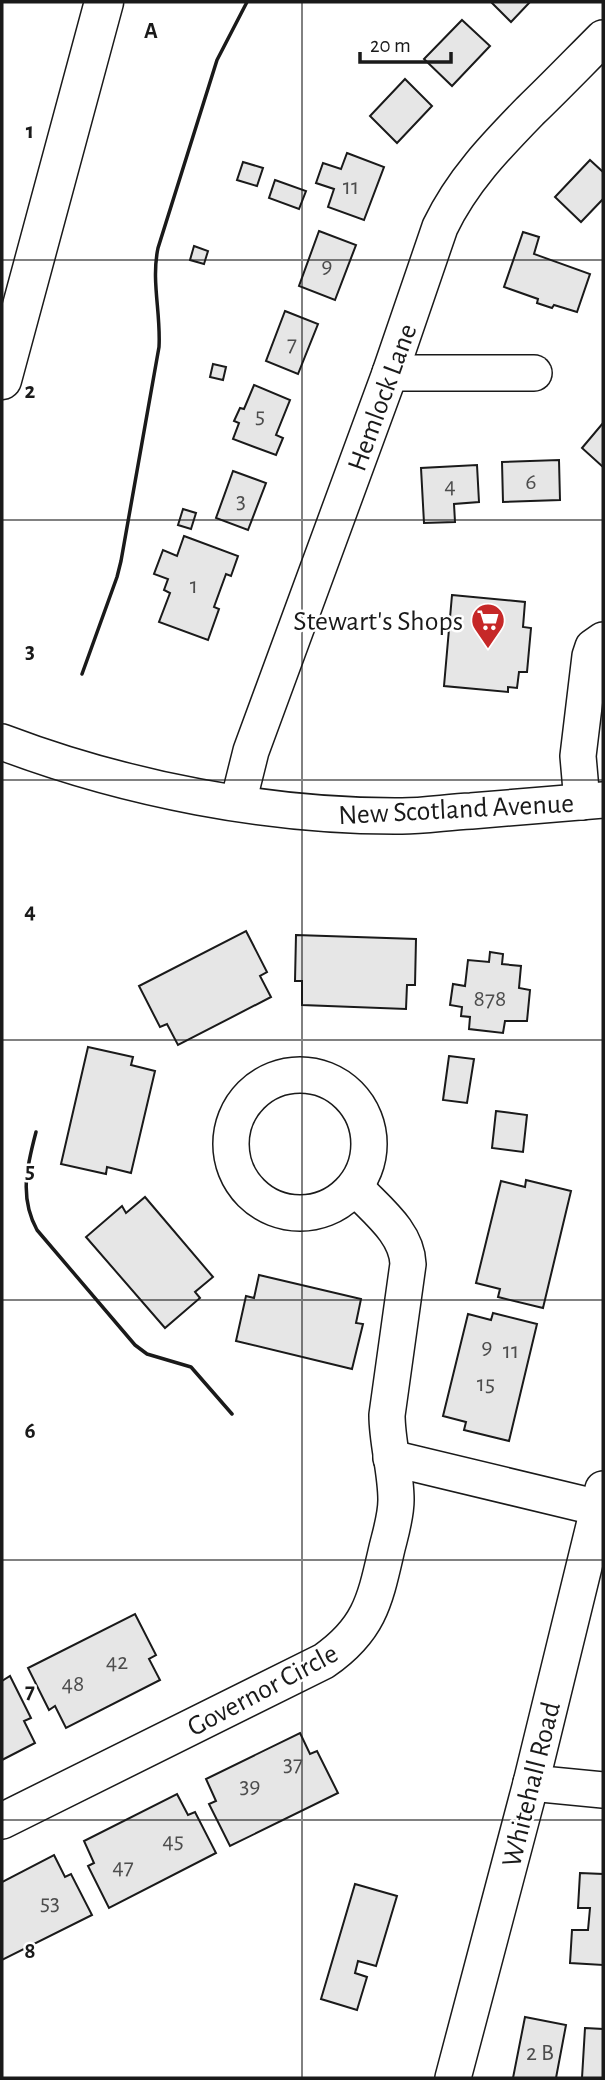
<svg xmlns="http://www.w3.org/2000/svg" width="605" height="2080" viewBox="0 0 605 2080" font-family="'Alegreya Sans',sans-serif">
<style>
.building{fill:#e6e6e6;stroke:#1a1a1a;stroke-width:2}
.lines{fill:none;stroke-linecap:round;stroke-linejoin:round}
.minor-casing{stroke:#1a1a1a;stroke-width:38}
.highway-casing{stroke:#1a1a1a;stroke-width:41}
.minor{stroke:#fff;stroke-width:35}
.highway{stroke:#fff;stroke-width:38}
.wall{stroke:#1a1a1a;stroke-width:3.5}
.grid{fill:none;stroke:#1a1a1a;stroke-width:2;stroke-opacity:0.55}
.labels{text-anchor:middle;stroke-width:5;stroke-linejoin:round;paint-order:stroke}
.number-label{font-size:24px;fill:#4d4d4d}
.street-label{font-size:28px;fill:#1a1a1a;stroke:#fff}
.poi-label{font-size:28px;fill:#1a1a1a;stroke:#fff;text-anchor:end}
.grid-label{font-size:23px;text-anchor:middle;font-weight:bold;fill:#1a1a1a;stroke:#fff;stroke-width:5;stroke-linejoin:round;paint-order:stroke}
</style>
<rect width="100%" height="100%" fill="#fff"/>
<!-- building -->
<g class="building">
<polygon points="491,2 530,2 511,22"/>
<polygon points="462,20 490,46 452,86 424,59"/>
<polygon points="405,79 432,106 397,143 370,116"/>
<polygon points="347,153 384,167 364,220 328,207 334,189 316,183 323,163 341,169"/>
<polygon points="590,160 603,172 603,199 581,222 555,197"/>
<polygon points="243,162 263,168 257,186 237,180"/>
<polygon points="275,180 306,191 299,209 269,198"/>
<polygon points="319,231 356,245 335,300 299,286"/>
<polygon points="523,232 539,237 534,254 590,274 577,312 554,305 552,308 537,303 538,299 504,287"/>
<polygon points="194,246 208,251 204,264 190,260"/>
<polygon points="285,311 318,324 298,374 266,361"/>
<polygon points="213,364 226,367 223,380 210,377"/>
<polygon points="254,385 290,400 276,435 283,438 276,455 233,439 239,423 234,421 240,408 244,409"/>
<polygon points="603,423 603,467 582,448"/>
<polygon points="559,460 560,500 503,502 502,462"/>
<polygon points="477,465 479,502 454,504 455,522 424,523 421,468"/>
<polygon points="233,471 266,483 248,530 216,518"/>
<polygon points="183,509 196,513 191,529 178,525"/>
<polygon points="184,536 238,556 231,576 226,574 214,607 219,609 208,640 159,622 170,593 164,590 168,579 154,574 163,550 177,556"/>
<polygon points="452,595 525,602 523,627 531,628 527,672 519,672 517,688 508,687 508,692 444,686"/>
<polygon points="246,931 267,972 260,976 271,997 178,1045 167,1024 160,1027 139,986"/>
<polygon points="296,935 416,939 415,985 407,985 406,1009 302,1005 302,981 295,981"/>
<polygon points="490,952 503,954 502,964 521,966 519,988 530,990 527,1021 505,1021 503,1033 469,1029 470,1017 461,1016 462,1007 450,1005 453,984 465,986 468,960 489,962"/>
<polygon points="88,1047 133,1057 131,1065 155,1071 131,1173 107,1167 106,1174 61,1164"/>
<polygon points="449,1056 474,1059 467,1103 443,1100"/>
<polygon points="496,1111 527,1115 523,1152 492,1148"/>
<polygon points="526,1180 571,1191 543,1308 498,1297 500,1289 476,1283 501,1181 525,1187"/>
<polygon points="145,1197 213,1277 195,1292 200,1298 165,1328 86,1237 122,1206 126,1213"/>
<polygon points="259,1275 361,1299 356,1323 363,1324 352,1369 236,1341 246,1296 254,1298"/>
<polygon points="493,1313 537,1324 509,1441 464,1430 466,1422 443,1416 468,1314 491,1320"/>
<polygon points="135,1614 156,1655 149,1659 160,1680 66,1728 55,1706 49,1710 28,1668"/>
<polygon points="10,1676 31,1718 24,1721 35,1743 2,1760 2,1681"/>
<polygon points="300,1733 310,1754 317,1751 338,1793 230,1846 209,1804 216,1801 206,1779"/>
<polygon points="177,1794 188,1815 195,1812 216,1853 109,1908 88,1866 94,1863 84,1841"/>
<polygon points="54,1855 65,1877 71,1874 92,1915 2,1960 2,1882"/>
<polygon points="580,1873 603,1874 603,1965 570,1963 572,1930 588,1930 590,1908 578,1908"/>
<polygon points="355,1884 397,1896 376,1966 358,1961 355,1973 367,1977 357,2010 321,1999"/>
<polygon points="525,2017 566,2025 556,2078 513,2078"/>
<polygon points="585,2028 603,2029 603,2078 582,2078"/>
</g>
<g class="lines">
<!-- minor casing -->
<g class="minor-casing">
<g id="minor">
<polyline points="390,373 534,373"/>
<path d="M2,742C126,789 269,817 402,816C425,816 448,812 471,811C515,807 559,804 603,800"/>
<polyline points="582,802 578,756 590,656 593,647 603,640"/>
<path d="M238,803L251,751L390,373L440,227C462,181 495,147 530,111C555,87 579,62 603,38"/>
<circle cx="300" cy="1144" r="69"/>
<polyline points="391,1458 599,1508"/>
<polyline points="531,1783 603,1790"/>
<path d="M2,1821L324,1661C370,1629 375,1600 387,1548C391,1532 396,1516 396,1500C396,1471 387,1443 387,1415L408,1264C407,1232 375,1209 355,1187"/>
<polyline points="453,2078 531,1783 603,1489"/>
</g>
</g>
<!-- highway casing -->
<g class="highway-casing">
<polyline id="highway" points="2,380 104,2"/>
</g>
<!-- minor -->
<use href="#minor" class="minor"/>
<!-- highway -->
<use href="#highway" class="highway"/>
<!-- wall -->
<g class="wall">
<path d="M82,674L117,577L121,561L159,347C161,313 151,281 158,248L217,60L247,2"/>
<path d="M36,1132C27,1166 19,1197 37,1230L135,1345L147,1354L191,1367L232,1414"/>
</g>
</g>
<!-- grid -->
<path class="grid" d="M302,2V2078M2,260H603M2,520H603M2,780H603M2,1040H603M2,1300H603M2,1560H603M2,1820H603"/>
<!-- icons -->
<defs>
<g id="supermarket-pin" transform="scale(1.75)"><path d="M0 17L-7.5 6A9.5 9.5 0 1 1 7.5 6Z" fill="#c62828" stroke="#fff"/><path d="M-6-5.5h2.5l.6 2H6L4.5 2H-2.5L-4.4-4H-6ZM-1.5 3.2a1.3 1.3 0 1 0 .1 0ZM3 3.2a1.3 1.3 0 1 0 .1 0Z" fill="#fff"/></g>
</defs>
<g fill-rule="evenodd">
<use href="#supermarket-pin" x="488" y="620"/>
</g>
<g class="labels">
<!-- number labels -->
<g class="number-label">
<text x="351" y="194">11</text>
<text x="327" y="273">9</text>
<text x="292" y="351">7</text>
<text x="260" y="423">5</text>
<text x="531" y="489">6</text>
<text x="450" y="493">4</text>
<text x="241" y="508">3</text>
<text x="194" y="593">1</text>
<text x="490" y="1006">878</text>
<text x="487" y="1354">9</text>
<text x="511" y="1358">11</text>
<text x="486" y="1391">15</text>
<text x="117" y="1669">42</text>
<text x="73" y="1691">48</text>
<text x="293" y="1771">37</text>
<text x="250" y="1793">39</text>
<text x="173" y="1848">45</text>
<text x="123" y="1874">47</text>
<text x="50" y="1910">53</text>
<text x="540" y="2060">2 B</text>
</g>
<!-- street labels -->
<g class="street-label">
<text transform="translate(381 397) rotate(-70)" y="10">Hemlock Lane</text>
<text transform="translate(456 808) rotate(-3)" y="10">New Scotland Avenue</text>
<text transform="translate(262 1689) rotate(-28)" y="10">Governor Circle</text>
<text transform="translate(530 1784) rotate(-76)" y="10">Whitehall Road</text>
</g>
<!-- poi labels -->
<g class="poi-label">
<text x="463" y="630">Stewart's Shops</text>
</g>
</g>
<g class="grid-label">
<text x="151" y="38">A</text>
<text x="30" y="138">1</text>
<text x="30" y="398">2</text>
<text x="30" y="658">3</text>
<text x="30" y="918">4</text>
<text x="30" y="1178">5</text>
<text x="30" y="1438">6</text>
<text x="30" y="1698">7</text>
<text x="30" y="1958">8</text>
</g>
<!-- border -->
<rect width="605" height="2080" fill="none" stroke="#1a1a1a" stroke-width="7"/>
<!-- scale -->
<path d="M360 52v10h91v-10" fill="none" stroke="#1a1a1a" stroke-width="3.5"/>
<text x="370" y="52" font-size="21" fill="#1a1a1a" stroke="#ffffff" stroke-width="5" paint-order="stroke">20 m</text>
</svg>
